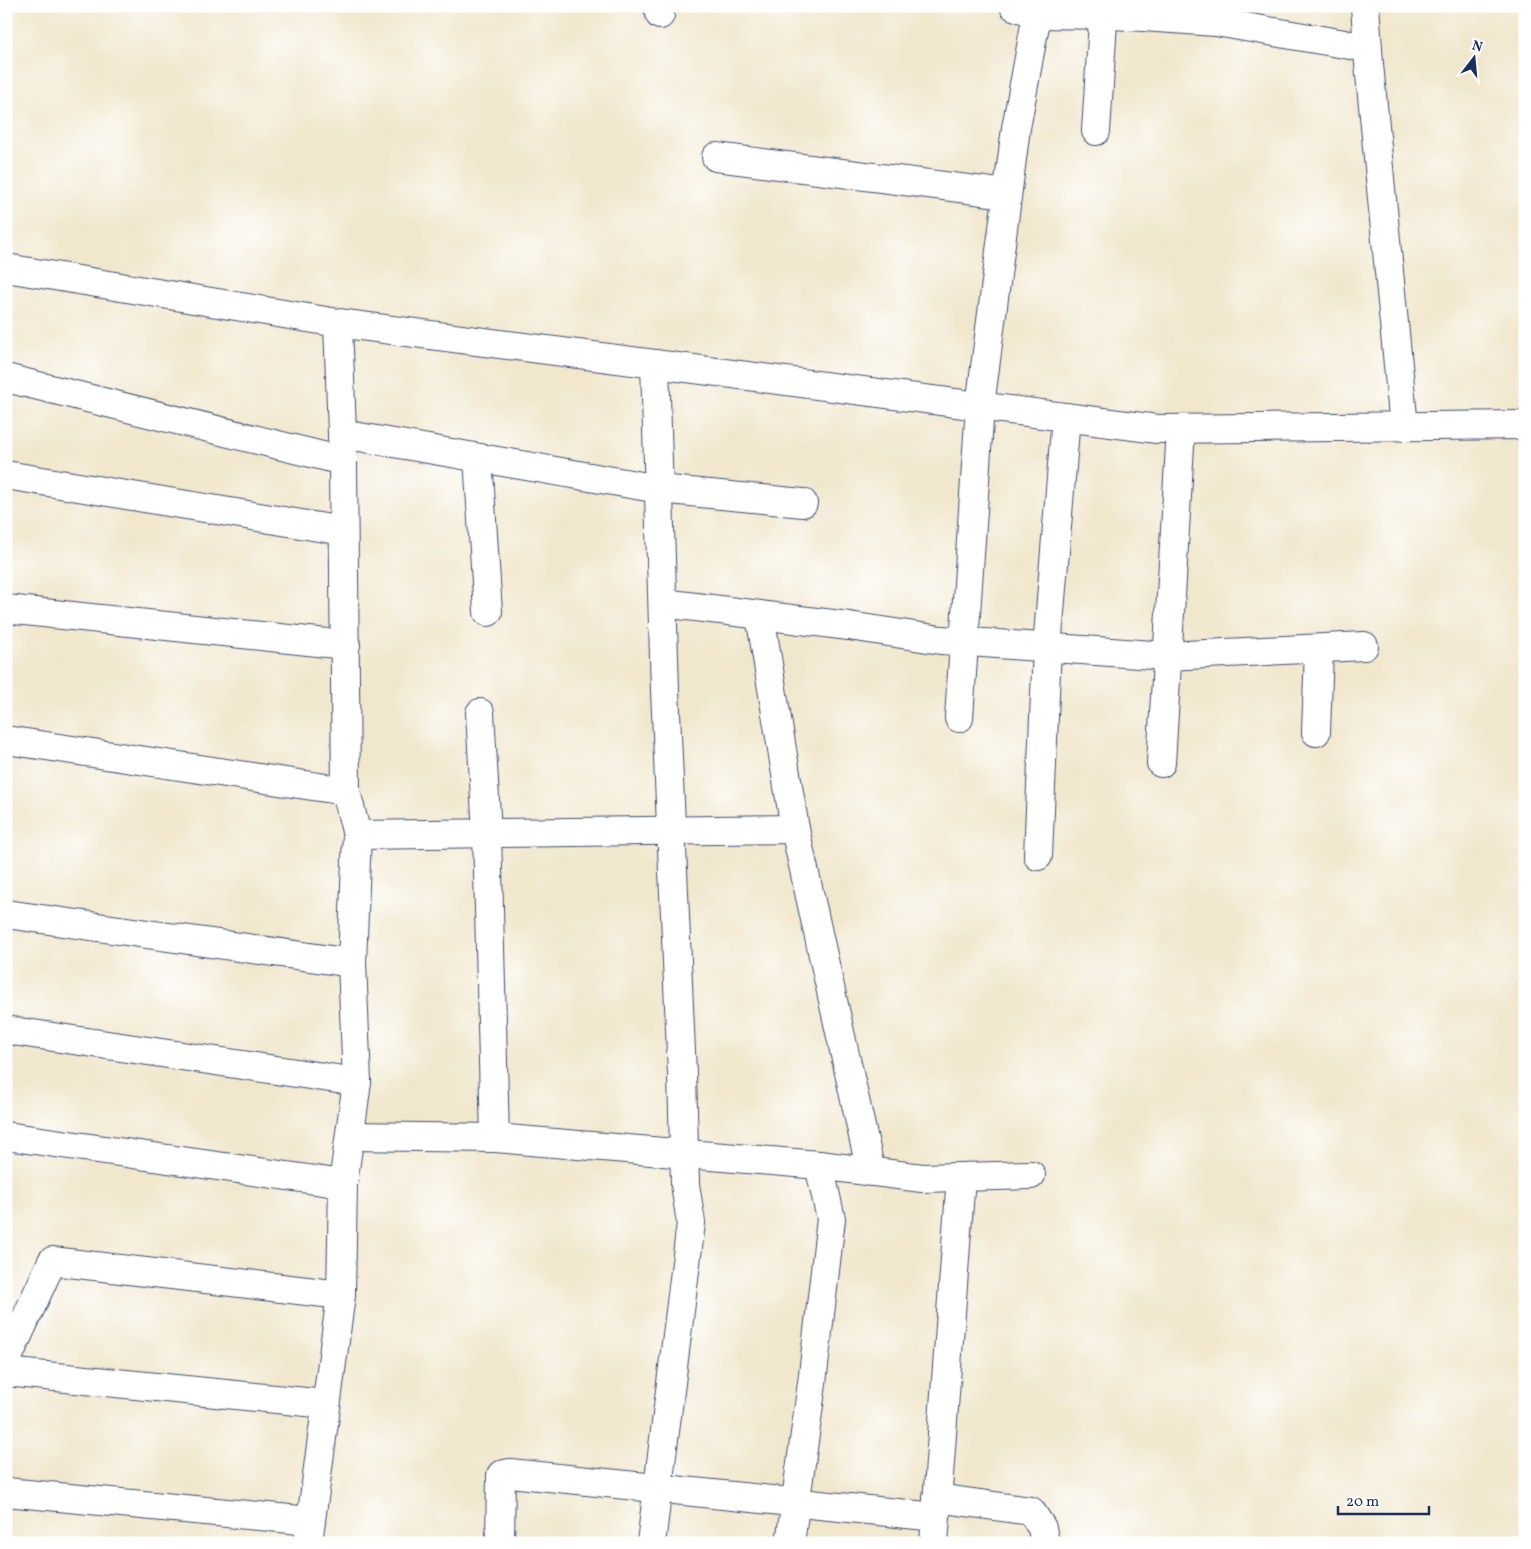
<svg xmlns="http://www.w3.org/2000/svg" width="1531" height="1549" viewBox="0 0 1531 1549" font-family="Vollkorn,serif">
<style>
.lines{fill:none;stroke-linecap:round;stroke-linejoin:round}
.street-casing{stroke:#3b4b6f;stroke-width:30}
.street{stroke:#fff;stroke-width:28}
</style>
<rect width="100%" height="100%" fill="#fff"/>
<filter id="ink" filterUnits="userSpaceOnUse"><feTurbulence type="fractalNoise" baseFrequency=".02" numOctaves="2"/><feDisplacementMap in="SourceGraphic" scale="10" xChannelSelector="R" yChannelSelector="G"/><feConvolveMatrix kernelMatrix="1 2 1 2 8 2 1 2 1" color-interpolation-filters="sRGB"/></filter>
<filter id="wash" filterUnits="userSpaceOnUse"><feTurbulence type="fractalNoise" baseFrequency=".0096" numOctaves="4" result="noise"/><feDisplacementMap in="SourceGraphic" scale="20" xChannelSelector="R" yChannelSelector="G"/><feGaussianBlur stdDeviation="1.12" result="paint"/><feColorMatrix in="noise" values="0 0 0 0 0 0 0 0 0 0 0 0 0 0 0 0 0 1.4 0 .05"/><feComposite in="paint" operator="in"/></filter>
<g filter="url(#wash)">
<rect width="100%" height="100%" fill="#f1e7cd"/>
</g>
<g filter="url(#ink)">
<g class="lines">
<!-- street casing -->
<g class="street-casing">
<g id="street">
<polyline points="658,6 660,15"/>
<polyline points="1014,6 1037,14 1114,15 1216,22 1368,48"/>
<polyline points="1365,6 1369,64 1404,427"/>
<polyline points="1096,131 1104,6"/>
<polyline points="716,157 1007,194"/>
<polyline points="6,268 338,323 1157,429 1525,425"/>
<polyline points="6,378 343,461"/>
<polyline points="342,434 659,489 803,503"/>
<polyline points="478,458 488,612"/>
<polyline points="6,475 343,531"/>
<polyline points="663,603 849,626 941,640 1167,656 1364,646"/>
<polyline points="6,609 346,645"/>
<polyline points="760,615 795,829 871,1172"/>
<polyline points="480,713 487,833 495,1138"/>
<polyline points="959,718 980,406 1016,128 1037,14"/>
<polyline points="1316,732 1319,649"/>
<polyline points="6,740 346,791"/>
<polyline points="1161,763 1181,429"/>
<polyline points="357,835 795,829"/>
<polyline points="1038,856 1047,648 1066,417"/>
<polyline points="6,914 352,963"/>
<polyline points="6,1030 357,1082"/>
<polyline points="6,1136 343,1184"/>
<polyline points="350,1136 495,1138 819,1165 922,1178 1031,1175"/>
<polyline points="6,1362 52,1261 341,1295"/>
<polyline points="6,1372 326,1404"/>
<polyline points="6,1492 311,1521"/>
<polyline points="937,1498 1031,1511 1042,1528 1045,1543"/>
<polyline points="308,1543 341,1295 343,1184 357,1082 352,963 357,835 346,791 343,461 338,323"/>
<polyline points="500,1543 501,1475 510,1473 936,1517"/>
<polyline points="651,1543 691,1223 685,1184 682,1074 665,690 655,364"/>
<polyline points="790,1543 812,1383 831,1219 819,1165"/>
<polyline points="934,1543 961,1177"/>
</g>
</g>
<!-- street -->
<use href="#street" class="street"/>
</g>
</g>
<!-- margin -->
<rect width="1531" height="1549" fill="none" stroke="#fff" stroke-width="25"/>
<!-- north arrow -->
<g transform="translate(1474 58) rotate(16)" stroke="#ffffff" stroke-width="4" paint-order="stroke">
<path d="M0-4L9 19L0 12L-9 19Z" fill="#1b2f5e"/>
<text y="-8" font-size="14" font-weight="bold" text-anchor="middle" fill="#1b2f5e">N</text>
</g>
<!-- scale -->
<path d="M1338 1506v8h91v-8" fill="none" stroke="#1b2f5e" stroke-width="2.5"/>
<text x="1346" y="1506" font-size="15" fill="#1b2f5e" stroke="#ffffff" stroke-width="4" paint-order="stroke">20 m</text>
</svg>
